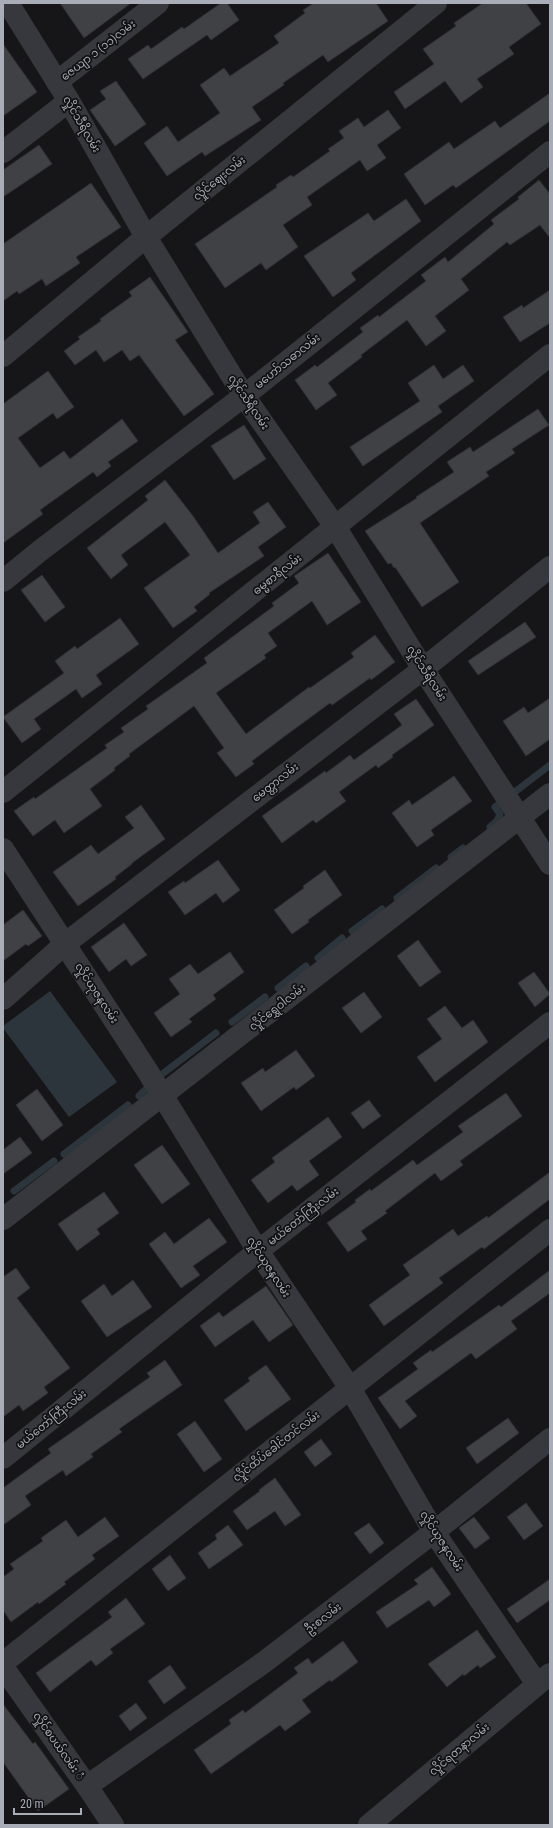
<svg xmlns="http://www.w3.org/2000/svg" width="553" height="1828" viewBox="0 0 553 1828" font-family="'Roboto Condensed','Noto Sans Myanmar',sans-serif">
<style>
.water{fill:#2c353c}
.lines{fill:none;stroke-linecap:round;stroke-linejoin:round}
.stream{stroke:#2c353c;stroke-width:7}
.building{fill:#404145;stroke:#303034}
.minor{stroke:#37383d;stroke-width:22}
.labels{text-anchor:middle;stroke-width:3.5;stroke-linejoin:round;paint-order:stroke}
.street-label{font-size:11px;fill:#a8adb8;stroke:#111113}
</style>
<rect width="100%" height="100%" fill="#161618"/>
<!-- water -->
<polygon class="water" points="50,991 117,1082 69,1117 3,1028 3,1026"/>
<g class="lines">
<!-- stream -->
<g class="stream">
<polyline points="516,791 550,765"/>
<polyline points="490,827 497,821 500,814 495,807 499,804"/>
<polyline points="451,857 463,848"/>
<polyline points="397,898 436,868"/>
<polyline points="352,931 382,909"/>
<polyline points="318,958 342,938"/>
<polyline points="278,988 306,966"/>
<polyline points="232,1022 265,997"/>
<polyline points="161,1075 216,1033"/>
<polyline points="139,1096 150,1085"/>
<polyline points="64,1154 128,1105"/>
<polyline points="14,1191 54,1161"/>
</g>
</g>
<!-- building -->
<g class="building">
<polygon points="60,3 131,3 84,38"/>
<polygon points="221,3 227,3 239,20 211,40 207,35 143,79 128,59 148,45 151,49 182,27 184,29"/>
<polygon points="314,3 376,3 388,21 328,62 323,55 283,83 284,85 252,107 261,120 205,156 202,152 167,176 144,143 167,126 178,142 220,113 200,85 224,68 230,76 279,43 274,36 305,13 303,10"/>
<polygon points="483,3 526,3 541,24 509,47 514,54 477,79 483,87 461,103 445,81 405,109 394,92 434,64 423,49 456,26 454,23"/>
<polygon points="3,44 37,92 3,116"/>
<polygon points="116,81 146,124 115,146 90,110 106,99 100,91"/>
<polygon points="550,93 550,121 456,188 453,185 425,205 404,174 449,142 454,149 495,121 500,128"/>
<polygon points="388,110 401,128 377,145 386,158 367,171 360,160 307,197 312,205 283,225 298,247 266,270 261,263 225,288 195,244 277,187 276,185 291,175 293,177 330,151 328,149 344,138 339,131 358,118 364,127"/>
<polygon points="39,145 52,164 3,197 3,170"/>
<polygon points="539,180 550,194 550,238 540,225 510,245 507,242 461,279 469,290 435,316 446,331 426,346 407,320 361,355 362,357 328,383 337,395 316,410 295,380 315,365 317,367 363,332 360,328 378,315 379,317 426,281 421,275 445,257 448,262 494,224 491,220 519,199 518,197"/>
<polygon points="91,183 121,227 76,257 80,263 46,286 42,279 19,294 17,291 3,301 3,244"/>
<polygon points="406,199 421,221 351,273 356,280 333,297 304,256 368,213 374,221"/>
<polygon points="150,277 188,332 175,340 214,394 184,416 139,355 130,361 122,350 104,362 96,350 75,365 64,351 80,339 78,337 101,321 100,319 132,296 129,292"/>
<polygon points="550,290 550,323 520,342 503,317 522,305 523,308"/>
<polygon points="434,365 443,379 463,365 474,381 438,406 442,412 363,466 350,447 420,401 408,383"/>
<polygon points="48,371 74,407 57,419 53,413 18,438 40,468 64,451 70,459 122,419 138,441 108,462 111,466 97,477 93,472 40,510 43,514 3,543 3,404"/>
<polygon points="538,409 549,425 512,449 515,453 486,472 489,476 420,523 459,582 422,607 395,567 394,568 391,563 388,564 365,531 417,498 416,497 454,472 447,462 470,447 473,452"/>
<polygon points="244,425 266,459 234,480 211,446"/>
<polygon points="165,480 193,516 218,553 260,523 253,512 268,502 286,527 258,547 264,556 209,593 210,594 194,607 197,611 173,628 144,588 190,555 165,522 121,555 128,565 111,579 87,548 148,500 145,496"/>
<polygon points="328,553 361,602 327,625 312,601 268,633 277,646 264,655 266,658 216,693 246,734 309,687 310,688 354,657 351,653 375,635 395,662 371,680 370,678 332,705 330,703 285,736 252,761 254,764 236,777 217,753 224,748 194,706 129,754 130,756 114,768 115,770 90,789 102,806 64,833 55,820 33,836 14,811 34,797 35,799 107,748 105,745 124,732 121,728 148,709 146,706 207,663 204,658 274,606 272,603 299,583 294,576"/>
<polygon points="42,575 65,607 45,622 21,590"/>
<polygon points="120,618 139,644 96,675 102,684 82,698 76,689 34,719 41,729 22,743 3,717 64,673 55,661 75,646 77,649"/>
<polygon points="525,622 536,637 478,675 468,661"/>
<polygon points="550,698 550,739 526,756 503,721 524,707 528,713"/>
<polygon points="416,699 434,725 392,755 393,757 378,768 376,765 339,792 346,801 316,823 313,820 282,843 262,816 325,771 326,773 350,755 354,760 402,725 394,714"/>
<polygon points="454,776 472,801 431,830 434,835 417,847 392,813 409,800 412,805"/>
<polygon points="141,805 165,839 132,863 132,864 115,877 116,879 78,906 53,872 91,845 98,854 134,828 125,817"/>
<polygon points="218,860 240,890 223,903 216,893 185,915 168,892 184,881 185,883"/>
<polygon points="325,870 342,895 308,920 309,922 292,934 274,910 304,888 303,886"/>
<polygon points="23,910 42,936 28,946 26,944 3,961 3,925"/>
<polygon points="124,923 147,955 131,966 126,959 109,972 91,947"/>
<polygon points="418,940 441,972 420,987 397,956"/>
<polygon points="230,952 244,972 213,995 216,999 189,1019 192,1022 171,1037 154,1013 180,994 169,979 190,964 198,974"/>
<polygon points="534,972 550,994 535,1007 518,983"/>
<polygon points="364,992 382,1017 361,1033 342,1008"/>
<polygon points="445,1006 462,1028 473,1020 488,1042 435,1082 417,1057 442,1039 427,1019"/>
<polygon points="296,1050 315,1076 296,1090 294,1087 261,1111 241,1083 263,1068 265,1072"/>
<polygon points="37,1089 63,1125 42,1141 16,1105"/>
<polygon points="506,1093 522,1116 460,1161 463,1165 441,1181 435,1173 385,1211 387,1213 361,1231 367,1239 348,1252 327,1223 356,1202 355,1200 370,1189 371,1191 413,1160 417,1165 463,1132 458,1126"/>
<polygon points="369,1100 381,1116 363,1129 351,1113"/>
<polygon points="328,1117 342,1137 309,1161 319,1175 297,1191 292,1185 268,1203 251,1180 275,1162 272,1158"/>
<polygon points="20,1137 32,1153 3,1174 3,1150"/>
<polygon points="162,1145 190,1184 162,1204 134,1165"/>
<polygon points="550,1172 550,1199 484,1249 482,1247 439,1278 443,1283 384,1326 369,1305 410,1275 403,1265 453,1229 458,1236 487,1216 488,1218"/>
<polygon points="104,1192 119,1213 97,1229 100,1234 77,1251 58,1224"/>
<polygon points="209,1218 227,1242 193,1266 200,1275 181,1288 149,1244 165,1232 174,1244"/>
<polygon points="16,1268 30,1288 17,1298 70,1368 44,1387 48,1393 23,1411 19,1405 3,1417 3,1277"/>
<polygon points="550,1270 550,1293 511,1321 517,1329 476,1359 471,1353 405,1401 417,1416 400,1429 378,1398 418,1369 413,1363 431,1350 432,1352 499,1305 501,1307"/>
<polygon points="133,1280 152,1307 107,1337 81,1301 104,1284 112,1296"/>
<polygon points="266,1286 293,1325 269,1342 253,1320 215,1347 200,1326 219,1312 223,1317"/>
<polygon points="165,1360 182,1385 119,1429 122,1432 91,1454 93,1457 66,1476 63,1470 25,1496 31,1505 3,1525 3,1488 51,1453 48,1449 150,1377 147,1373"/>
<polygon points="266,1365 291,1399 246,1431 224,1400 250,1381 248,1378"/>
<polygon points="508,1418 519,1433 477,1464 466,1448"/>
<polygon points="195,1421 222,1459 204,1472 177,1434"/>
<polygon points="321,1439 332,1454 315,1467 304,1452"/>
<polygon points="275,1478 301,1515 285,1526 275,1511 247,1530 233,1511 260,1491 259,1490"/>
<polygon points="526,1503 543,1526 524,1540 507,1517"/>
<polygon points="105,1517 119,1536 92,1555 95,1559 64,1582 66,1584 39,1604 38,1602 11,1622 3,1610 3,1577 14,1569 10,1564 43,1541 41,1538 66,1520 78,1537"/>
<polygon points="474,1517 490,1538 475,1549 459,1528"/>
<polygon points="369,1523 384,1543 370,1554 354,1533"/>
<polygon points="228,1525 243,1545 209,1569 198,1553 217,1539 215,1535"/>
<polygon points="170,1555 186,1578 168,1591 152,1569"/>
<polygon points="432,1567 451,1594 434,1607 429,1600 387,1628 376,1612 418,1584 414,1580"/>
<polygon points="550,1579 550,1600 517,1623 507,1609"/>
<polygon points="126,1598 145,1624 110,1649 113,1653 96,1666 91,1660 50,1692 36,1673 112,1617 108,1612"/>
<polygon points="477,1630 496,1657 480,1668 478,1665 464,1676 463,1674 447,1687 428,1664"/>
<polygon points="343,1641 358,1662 331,1682 330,1680 302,1700 311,1712 285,1731 280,1725 211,1774 194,1750 231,1724 229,1720 243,1710 245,1713 298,1673 294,1668 308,1658 312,1664"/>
<polygon points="170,1665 186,1688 164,1704 148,1681"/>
<polygon points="136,1703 147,1718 130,1731 119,1716"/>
<polygon points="3,1704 33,1744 35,1742 69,1789 38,1811 3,1762"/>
</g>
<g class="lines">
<!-- minor -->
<g class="minor">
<polyline points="8,3 69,101 146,237 244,396 336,528 423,669 550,864"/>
<polyline points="57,82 158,3"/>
<polyline points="3,152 69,101"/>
<polyline points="3,356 146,237 436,3"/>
<polyline points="3,581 41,550 244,396 550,152"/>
<polyline points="3,792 550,355"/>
<polyline points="3,849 148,1072 258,1251 350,1388 434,1532 537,1684"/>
<polyline points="3,999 66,943 423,669 550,567"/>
<polyline points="3,1219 550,794"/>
<polyline points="3,1458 258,1251 550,1023"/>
<polyline points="3,1663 550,1230"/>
<polyline points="3,1667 87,1786 113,1825"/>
<polyline points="87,1786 263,1663 434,1532 550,1439"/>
<polyline points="369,1825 550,1674"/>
</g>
</g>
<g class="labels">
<!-- street labels -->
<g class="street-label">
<text transform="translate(98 50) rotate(-38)" y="4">ဇေယျာ ၁ (၁၁)လမ်း</text>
<text transform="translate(82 124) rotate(60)" y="4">လှိုင်သီရိလမ်း</text>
<text transform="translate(219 178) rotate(-39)" y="4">လှိုင်ဈေးလမ်း</text>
<text transform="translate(287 361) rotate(-39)" y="4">မဟော်သဓာလမ်း</text>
<text transform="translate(249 402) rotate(56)" y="4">လှိုင်သီရိလမ်း</text>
<text transform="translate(277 574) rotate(-38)" y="4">ဓမ္မစာရီလမ်း</text>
<text transform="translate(427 673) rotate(57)" y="4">လှိုင်သီရိလမ်း</text>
<text transform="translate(275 782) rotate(-38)" y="4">မေတ္တာလမ်း</text>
<text transform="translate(97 993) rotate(57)" y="4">လှိုင်ယုဇနလမ်း</text>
<text transform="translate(277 1007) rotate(-38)" y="4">လှိုင်ရွှေဝါလမ်း</text>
<text transform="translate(303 1216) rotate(-38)" y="4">မယ်တော်ကြီးလမ်း</text>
<text transform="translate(269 1267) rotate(57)" y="4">လှိုင်ယုဇနလမ်း</text>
<text transform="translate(51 1419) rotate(-39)" y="4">မယ်တော်ကြီးလမ်း</text>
<text transform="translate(276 1446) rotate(-38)" y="4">လှိုင်ထိပ်ခေါင်တင်လမ်း</text>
<text transform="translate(442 1541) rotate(57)" y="4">လှိုင်ယုဇနလမ်း</text>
<text transform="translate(323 1618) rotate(-38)" y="4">ဦးစလမ်း</text>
<text transform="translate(59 1746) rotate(55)" y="4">လှိုင်စပယ်လမ်း ံ</text>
<text transform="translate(459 1749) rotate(-40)" y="4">လှိုင်ရတနာလမ်း</text>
</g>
</g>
<!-- border -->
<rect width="553" height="1828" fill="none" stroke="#a8adb8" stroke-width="8"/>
<!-- scale -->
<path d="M14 1808v6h67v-6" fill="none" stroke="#a8adb8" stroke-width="2"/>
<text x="20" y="1808" font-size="12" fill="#a8adb8" stroke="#111113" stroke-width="3" paint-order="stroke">20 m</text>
</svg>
